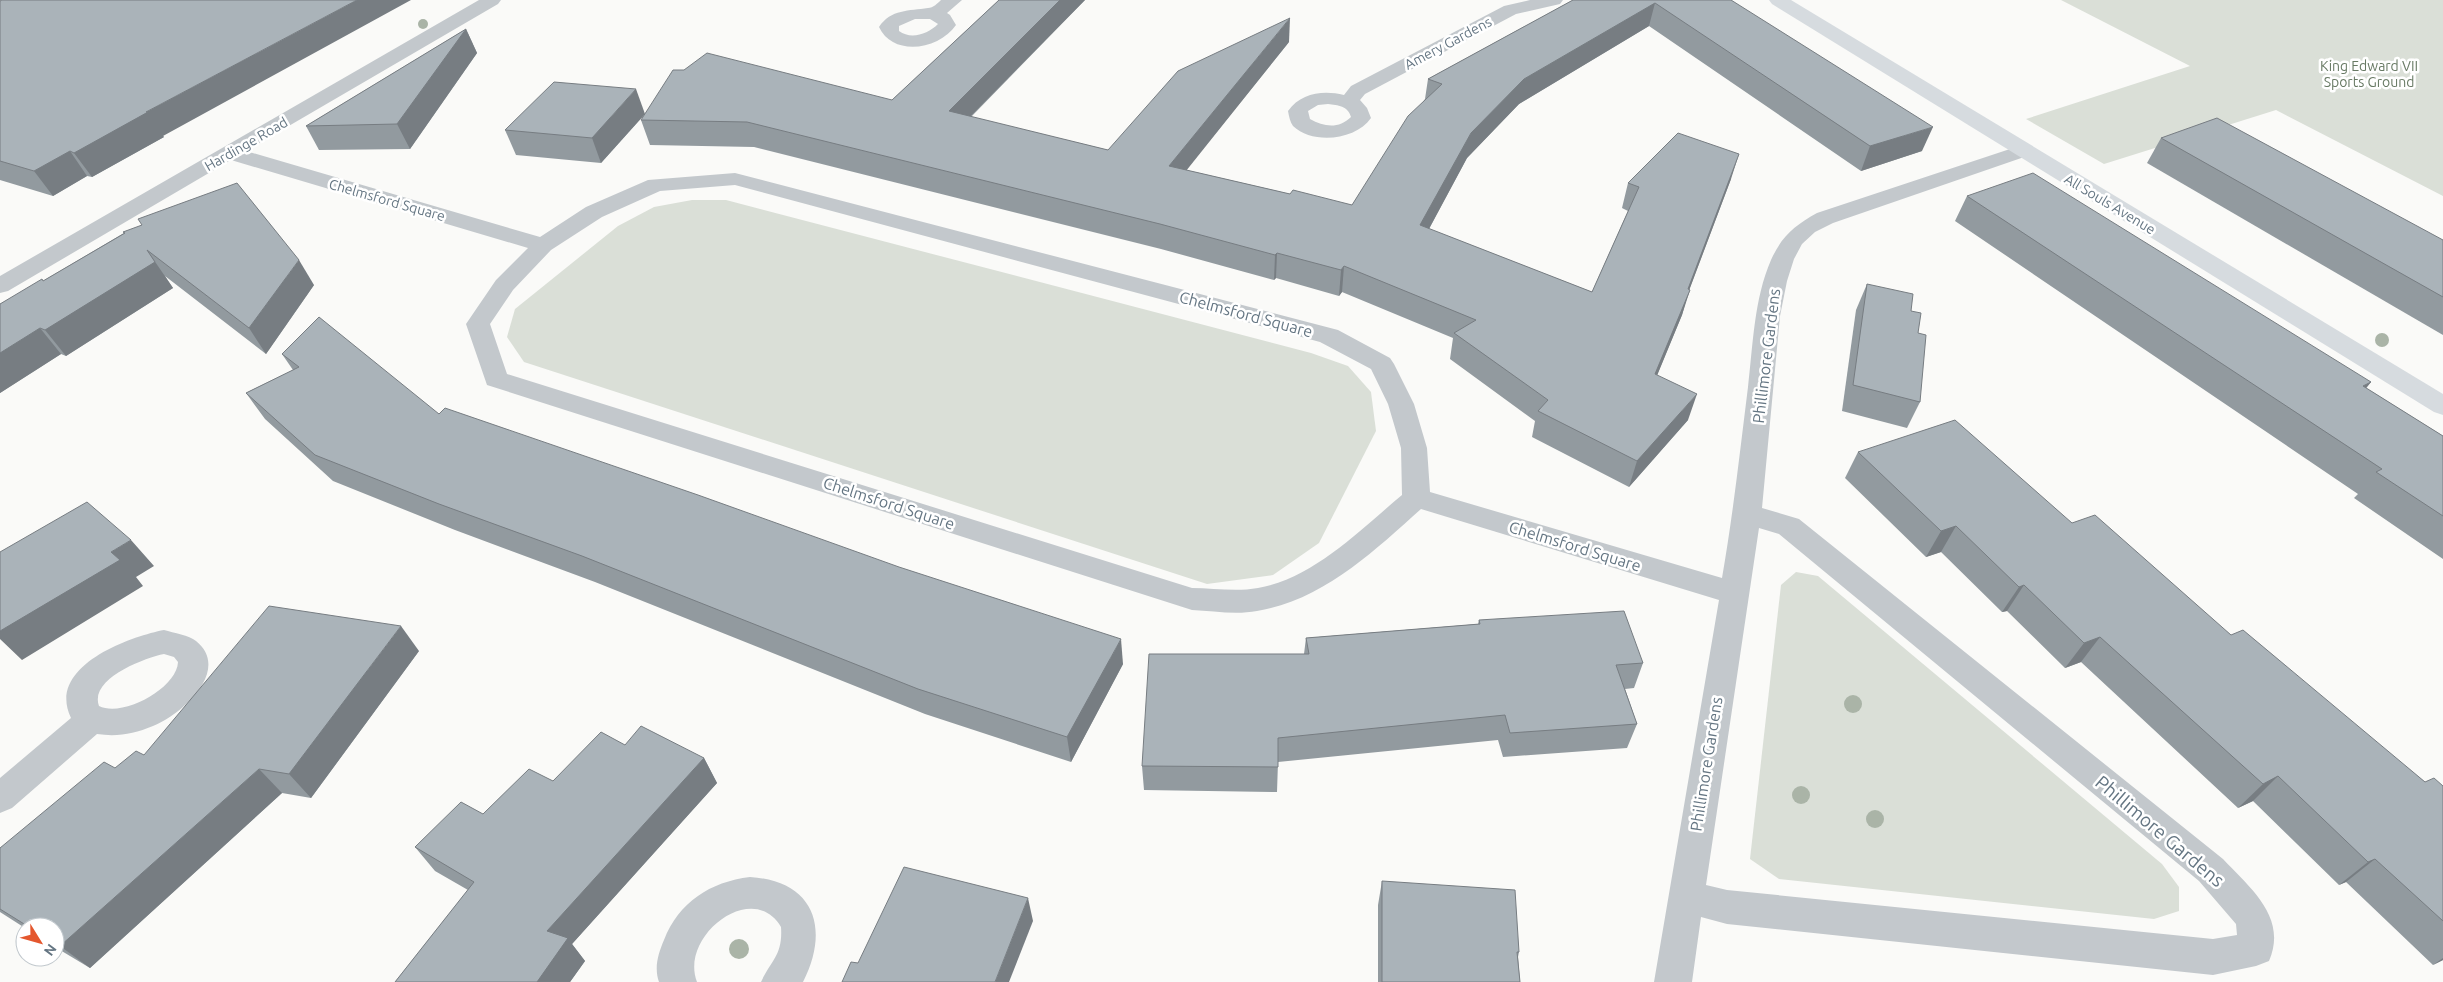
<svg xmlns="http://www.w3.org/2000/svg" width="2443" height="982" viewBox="0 0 2443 982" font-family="Ubuntu,sans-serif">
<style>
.green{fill:#dadfd7}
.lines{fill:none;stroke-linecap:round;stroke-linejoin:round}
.street{fill:#c3c8cc;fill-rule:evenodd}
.secondary{fill:#d6dbdf;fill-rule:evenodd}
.tree{fill:#aab4a7}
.wall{fill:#929a9f}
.shaded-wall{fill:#777d82}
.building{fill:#aab3b9;stroke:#777d82}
.labels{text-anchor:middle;stroke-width:5;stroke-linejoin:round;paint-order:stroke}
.far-street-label{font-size:14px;fill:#657683;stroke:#fff}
.far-park-label{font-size:14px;fill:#687a64;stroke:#fff}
.street-label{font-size:16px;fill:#657683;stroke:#fff}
.near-street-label{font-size:19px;fill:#657683;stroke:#fff}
</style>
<rect width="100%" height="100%" fill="#fafaf8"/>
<!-- green -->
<g class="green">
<polygon points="2061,0 2443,0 2443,196 2276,110 2104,164 2026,119 2190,66"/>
<polygon points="692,200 726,200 1311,353 1348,366 1371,392 1376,431 1319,543 1273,575 1207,584 524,362 507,337 515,309 618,226 654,207"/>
<polygon points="1796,572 1818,576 2162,864 2179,887 2179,911 2154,919 1779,879 1750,859 1781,585"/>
</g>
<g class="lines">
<!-- street -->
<g class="street">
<path d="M479,0H501L498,4L246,151L540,237L586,207L648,180L735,173L1338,330L1390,358L1394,364L1414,404L1427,448L1430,492L1722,578C1733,515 1740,451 1748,387C1753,345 1754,299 1771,260C1781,237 1795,225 1817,213L2016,147L2023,145L2030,147L2033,151L2030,155L1833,223L1815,232L1802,244L1794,259L1787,281L1780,316L1762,508L1799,519L2223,859C2250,888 2288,917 2269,961L2256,966L2213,975L1727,924L1701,917L1692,982H1654L1719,600L1421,509C1373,552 1323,600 1257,611C1236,615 1213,611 1192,610L487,385L466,324L496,280L528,248L231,160L8,291L0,293V276ZM735,185L1320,342L1371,369L1388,404L1401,448L1402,495C1360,530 1314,578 1258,588C1236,592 1213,588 1192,588L507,374L490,324L513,290L551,250L602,217L660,191ZM1759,528L1779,534L2199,881L2236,924L2237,935L2213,939L1727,890L1706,885Z"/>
<path d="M941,0H962L947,13L950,15L956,25C939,50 893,57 879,27C891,9 909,11 928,8C933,8 938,3 941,0ZM915,19H930L938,24C928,34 911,40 899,31V26Z"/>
<path d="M1530,0H1563L1560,4L1516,14L1365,94L1360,100L1367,108L1371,118C1356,140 1313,145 1293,126C1290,122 1289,116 1288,111C1301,93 1323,90 1344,95L1351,86L1504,6ZM1328,104C1338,105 1348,106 1351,117C1339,129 1324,127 1310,119L1308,111L1318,105Z"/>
<path d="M164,630C174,633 189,635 196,641C232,670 181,715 153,726C134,734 117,737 97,734L12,808L0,813V778L71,718C46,667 128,637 164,630ZM164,654L174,657L178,662C177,688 123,718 99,706C89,679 144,658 164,654Z"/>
<path d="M750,877C815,881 830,929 803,982H761C771,960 783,955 781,927C753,879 679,936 697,982H659C654,968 658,954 664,940C679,902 710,882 750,877Z"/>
</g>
<!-- secondary -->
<polygon class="secondary" points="1769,0 1791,0 2443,394 2443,415 2434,412 1772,4"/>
</g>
<!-- trees -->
<g class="tree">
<circle cx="423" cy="24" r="5"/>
<circle cx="2382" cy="340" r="7"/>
<circle cx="1853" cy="704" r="9"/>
<circle cx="1801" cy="795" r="9"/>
<circle cx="1875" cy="819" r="9"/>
<circle cx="739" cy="949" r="10"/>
</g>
<!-- wall -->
<g class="wall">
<polygon points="0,0 163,136 164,137 92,177 87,176 53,196 0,180"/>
<polygon points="999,0 1085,0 971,117 1108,150 1289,42 1186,170 1290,194 1352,205 1425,99 1428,79 1573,0 1731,0 1922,151 1861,171 1649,26 1519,104 1467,158 1429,229 1592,292 1628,211 1622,208 1628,183 1731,179 1689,290 1682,315 1657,375 1688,420 1629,487 1532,437 1535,421 1450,359 1453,338 1342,292 1339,296 1276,278 1274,280 1161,249 754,147 650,145 641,120 892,100"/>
<polygon points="466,29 477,53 410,149 319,150 306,126"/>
<polygon points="645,114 601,163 516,155 505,130"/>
<polygon points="2161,138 2443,240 2443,335 2147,163"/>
<polygon points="1967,196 2371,382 2366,388 2443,436 2443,559 2354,498 2358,494 1955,221"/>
<polygon points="123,232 314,285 266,354 165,276 173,288 66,356 61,354 0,393 0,304 43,281 124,233"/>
<polygon points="1867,284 1911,311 1918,333 1920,402 1907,428 1842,411 1856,310"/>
<polygon points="282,354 439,414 1123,664 1071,762 925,714 595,582 455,530 333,481 265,419 246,393 293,370"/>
<polygon points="1858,452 2072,523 2231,635 2425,782 2443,786 2443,960 2433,965 2346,882 2339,885 2253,801 2238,808 2081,662 2065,668 2007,611 2002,612 1941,552 1926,557 1845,478"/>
<polygon points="1479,620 1643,663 1634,688 1625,689 1637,724 1627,748 1503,757 1498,740 1278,762 1277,792 1144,790 1142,766 1304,654 1306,638 1478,624"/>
<polygon points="419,651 311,798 282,793 90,968 55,947 55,927 25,927 25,928 0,912 0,848 115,768 144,755"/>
<polygon points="625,745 704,758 717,783 572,944 585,961 570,982 395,982 468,890 435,871 415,847 553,781"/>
<polygon points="1382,881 1519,952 1518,957 1520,982 1378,982 1378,905"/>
</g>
<!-- shaded-wall -->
<g class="shaded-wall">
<polygon points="357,0 411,0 163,136 164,137 92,177 74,153 146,112"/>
<polygon points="1060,0 1085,0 952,135 949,111"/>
<polygon points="1655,3 1649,26 1519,104 1467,158 1417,251 1420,225 1471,133 1524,79"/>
<polygon points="1290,18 1289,42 1170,191 1169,166"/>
<polygon points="466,29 477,53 410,149 397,124"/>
<polygon points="636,89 645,114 601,163 592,138"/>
<polygon points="1933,127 1922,151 1861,171 1870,146"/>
<polygon points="70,151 87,176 53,196 34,171"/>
<polygon points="1739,154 1731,179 1687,296 1690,290 1682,315 1647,400 1655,374"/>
<polygon points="147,250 173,288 66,356 45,330"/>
<polygon points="1277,253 1276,278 1274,280 1275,255"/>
<polygon points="299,260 314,285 266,354 249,328"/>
<polygon points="1344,266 1342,292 1339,296 1341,270"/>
<polygon points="40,328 61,354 0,393 0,353"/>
<polygon points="2371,382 2350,408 2363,386"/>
<polygon points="1697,394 1688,420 1629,487 1637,461"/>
<polygon points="1956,526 1941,552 1926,557 1941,531"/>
<polygon points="131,540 154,566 136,577 143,586 22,660 0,639 0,631 111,552"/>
<polygon points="2024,585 2007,611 2002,612 2019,587"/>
<polygon points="401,626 419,651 311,798 289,774"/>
<polygon points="2100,637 2081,662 2065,668 2084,643"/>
<polygon points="1121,639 1123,664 1071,762 1067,737"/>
<polygon points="704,758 717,783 572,944 585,961 570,982 537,982 547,931"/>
<polygon points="259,769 282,793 90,968 60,946"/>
<polygon points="2278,776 2253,801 2238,808 2263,784"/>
<polygon points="2375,859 2346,882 2339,885 2368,862"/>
<polygon points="1028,898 1033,921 1009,982 995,982"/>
<polygon points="2443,958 2443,960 2433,965"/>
</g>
<!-- building -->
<g class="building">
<polygon points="2,0 357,0 146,112 148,112 74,153 70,151 34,171 0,161 0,1"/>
<polygon points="999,0 1060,0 949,111 1108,150 1178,71 1290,18 1169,166 1290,194 1293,190 1352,205 1408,116 1442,84 1428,79 1573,0 1731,0 1933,127 1870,146 1655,3 1524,79 1471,133 1420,225 1592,292 1639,187 1628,183 1678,133 1739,154 1688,289 1690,290 1655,374 1697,394 1637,461 1538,411 1548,400 1454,333 1476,320 1344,266 1341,270 1277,253 1275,255 1160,224 747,122 641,120 673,70 684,70 707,53 892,100"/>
<polygon points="466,29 397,124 306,126"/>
<polygon points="554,82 636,89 592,138 505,130"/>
<polygon points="2217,118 2443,240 2443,297 2161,138"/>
<polygon points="2033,173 2371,382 2363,386 2443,436 2443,516 2376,472 2382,469 1967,196"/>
<polygon points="237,183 299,260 249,328 147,250 155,262 45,330 40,328 0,353 0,304 42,279 43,281 125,233 123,232 142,225 138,219"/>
<polygon points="1867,284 1913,294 1911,311 1921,313 1918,333 1926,335 1920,402 1853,385"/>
<polygon points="319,317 439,414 445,408 698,495 899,567 1121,639 1067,737 918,689 582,556 439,504 315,455 246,393 299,367 282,354"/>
<polygon points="1955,420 2072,523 2095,515 2231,635 2243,630 2425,782 2434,778 2443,786 2443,921 2375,859 2368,862 2278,776 2263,784 2100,637 2084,643 2024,585 2019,587 1956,526 1941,531 1858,452"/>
<polygon points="87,502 131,540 111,552 120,560 0,631 0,552"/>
<polygon points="269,606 401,626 289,774 259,769 60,946 55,943 55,927 29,927 0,909 0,848 104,762 115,768 136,751 144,755"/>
<polygon points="1624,611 1643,663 1616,665 1637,724 1510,733 1505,715 1278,738 1278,767 1142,766 1149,654 1309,654 1306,638 1480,624 1479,620"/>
<polygon points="641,726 704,758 547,931 568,938 537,982 395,982 474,882 415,847 461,802 483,814 529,769 553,781 601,732 625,745"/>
<polygon points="904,867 1028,898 995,982 842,982 851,962 858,963"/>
<polygon points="1382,881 1515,890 1519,952 1517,952 1520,982 1382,982"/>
</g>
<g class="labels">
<!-- far-street labels -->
<g class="far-street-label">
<text transform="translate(1448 43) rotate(-28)" y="5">Amery Gardens</text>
<text transform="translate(246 144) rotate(-30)" y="5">Hardinge Road</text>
<text transform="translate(387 200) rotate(16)" y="5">Chelmsford Square</text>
<text transform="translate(2110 204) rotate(31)" y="5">All Souls Avenue</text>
</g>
<!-- far-park labels -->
<g class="far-park-label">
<text x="2369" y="71">King Edward VII<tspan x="2369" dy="16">Sports Ground</tspan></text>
</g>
<!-- street labels -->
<g class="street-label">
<text transform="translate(1246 314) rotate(15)" y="6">Chelmsford Square</text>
<text transform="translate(1766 356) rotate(-83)" y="6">Phillimore Gardens</text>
<text transform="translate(889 503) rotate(18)" y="6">Chelmsford Square</text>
<text transform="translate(1575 546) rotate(17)" y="6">Chelmsford Square</text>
<text transform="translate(1706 764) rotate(-81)" y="6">Phillimore Gardens</text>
</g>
<!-- near-street labels -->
<g class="near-street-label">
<text transform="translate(2160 831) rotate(40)" y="7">Phillimore Gardens</text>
</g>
</g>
<!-- north arrow -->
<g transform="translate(40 942) rotate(127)"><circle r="24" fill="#ffffff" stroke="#c1c8cd"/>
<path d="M0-4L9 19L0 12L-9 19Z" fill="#e4572e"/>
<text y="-8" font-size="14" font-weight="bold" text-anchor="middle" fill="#657683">N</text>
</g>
</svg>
